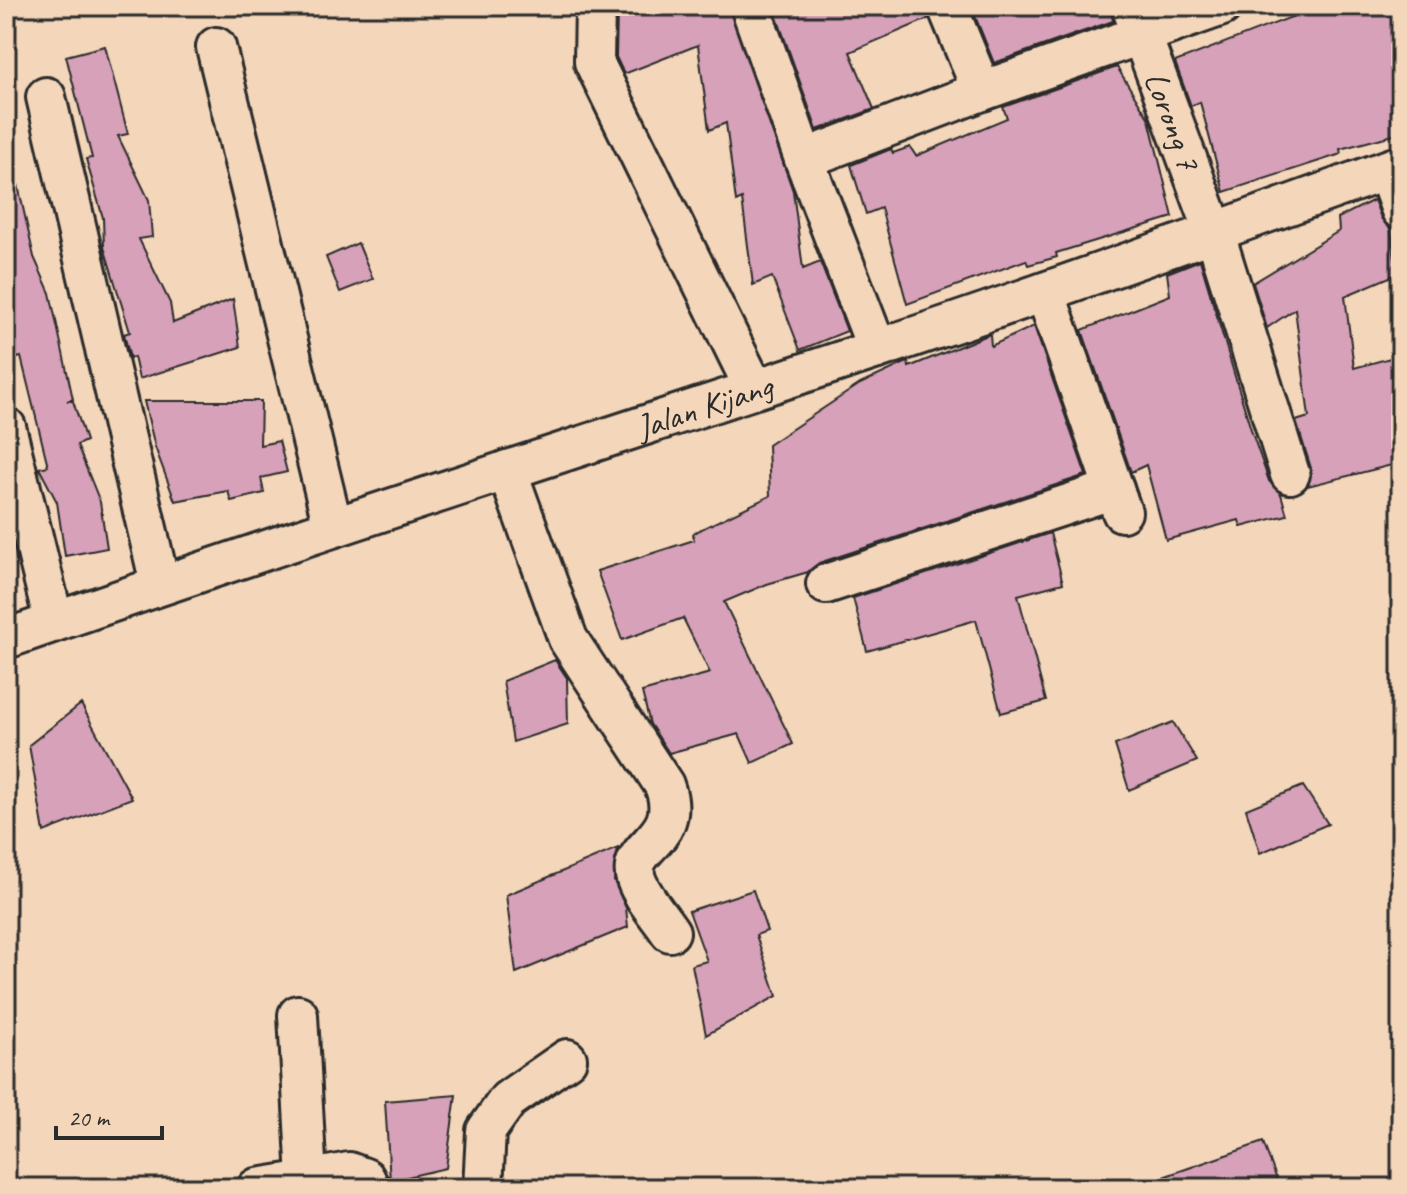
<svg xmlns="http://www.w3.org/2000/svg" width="1407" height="1194" viewBox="0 0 1407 1194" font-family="Caveat,sans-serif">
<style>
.building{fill:#d6a1b9;stroke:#2b2b2b;stroke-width:2}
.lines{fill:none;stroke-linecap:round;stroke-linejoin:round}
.minor-casing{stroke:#2b2b2b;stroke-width:44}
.minor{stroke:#f4d7bb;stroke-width:38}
.labels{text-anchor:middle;stroke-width:7;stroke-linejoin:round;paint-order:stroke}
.street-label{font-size:34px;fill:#2b2b2b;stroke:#f4d7bb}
</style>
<rect width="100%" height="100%" fill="#f4d7bb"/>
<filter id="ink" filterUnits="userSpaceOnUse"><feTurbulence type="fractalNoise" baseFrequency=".0125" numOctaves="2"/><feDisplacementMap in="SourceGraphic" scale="16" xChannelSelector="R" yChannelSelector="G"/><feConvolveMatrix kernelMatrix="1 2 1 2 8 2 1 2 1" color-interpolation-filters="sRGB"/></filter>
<g filter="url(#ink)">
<!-- building -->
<g class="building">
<polygon points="633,6 729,6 793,191 803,269 820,262 847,331 800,350 772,277 753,285 742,199 736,202 726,123 709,130 698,45 624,74 616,57 617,12"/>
<polygon points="773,6 925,6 928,19 850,52 874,109 817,130"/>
<polygon points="971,6 1110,6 1113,21 994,63"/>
<polygon points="1331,6 1401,6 1401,133 1340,149 1341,154 1224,192 1200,102 1191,106 1175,62 1307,11 1309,15"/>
<polygon points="105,46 128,134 118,136 149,200 152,237 139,239 170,303 173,323 233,299 240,347 139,379 134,357 130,358 124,334 130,332 104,247 103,218 86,159 92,158 66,56"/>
<polygon points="1117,67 1149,119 1173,217 1056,253 1057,257 1028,265 1026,260 907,304 881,208 866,214 851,165 891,149 893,153 910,147 916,156 1007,118 1003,107"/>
<polygon points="18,185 34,257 50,293 73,399 67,401 73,401 86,441 77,445 100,502 107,548 65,556 57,502 39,468 48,466 21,357 9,360 12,300 6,302 6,186"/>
<polygon points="1374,200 1381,218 1391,229 1397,274 1345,296 1354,368 1401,355 1401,424 1390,427 1400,463 1308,486 1311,468 1296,421 1309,417 1295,309 1267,328 1253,283 1339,231 1338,218"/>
<polygon points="358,243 373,279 340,292 326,257"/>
<polygon points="1200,260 1252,433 1269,481 1281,494 1287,515 1241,527 1239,520 1166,540 1146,465 1131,472 1082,330 1170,295 1167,273"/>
<polygon points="1034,326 1086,475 819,563 808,572 767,584 724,602 793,744 752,763 739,734 669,753 650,724 642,692 710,673 683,618 622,640 597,571 694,540 693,533 770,496 768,445 860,384 903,364 908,362 909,367 990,334 991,346"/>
<polygon points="144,401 261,401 260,445 279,441 287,472 261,478 264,493 231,501 228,491 175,501 155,447"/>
<polygon points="1050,533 1063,583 1018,595 1046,701 1001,713 976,620 867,651 853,598"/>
<polygon points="555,660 567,678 568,724 513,742 503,681"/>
<polygon points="81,704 132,798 44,832 29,745"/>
<polygon points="1173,722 1197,761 1129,790 1115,745"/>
<polygon points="1303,786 1328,824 1260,853 1246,809"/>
<polygon points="618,848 614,881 626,908 628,927 516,973 506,895"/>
<polygon points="753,890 767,931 756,935 777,996 706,1035 692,965 707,961 689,911"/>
<polygon points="456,1095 446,1168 390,1181 385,1101"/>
<polygon points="1263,1142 1280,1188 1144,1188 1143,1184"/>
</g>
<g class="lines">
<!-- minor casing -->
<g class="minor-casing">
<g id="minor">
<polyline points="595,6 594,62 754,388"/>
<polyline points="750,6 804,159"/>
<polyline points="947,6 982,91"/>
<path id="s1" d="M1131,6L1215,234L1290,474"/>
<polyline points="216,47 333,527"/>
<polyline points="46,97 160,584"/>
<polyline points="1387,171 1401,210"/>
<polyline points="1045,292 1122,512"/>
<polyline points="877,349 804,159 982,91 1222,6"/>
<polyline points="6,427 54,622"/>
<path d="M507,470L568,639L664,785C685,841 625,844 636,879C642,897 660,917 670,932"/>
<polyline points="826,584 1114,489"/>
<path id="s2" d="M6,639C295,538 586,445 877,349C1053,291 1227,227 1401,165"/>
<polyline points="307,1180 349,1172 365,1178 370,1188"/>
<polyline points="257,1188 307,1180 298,1015"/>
<polyline points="483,1188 486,1131 508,1100 567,1059"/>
</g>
</g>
<!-- minor -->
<use href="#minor" class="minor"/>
</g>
</g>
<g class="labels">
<!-- street labels -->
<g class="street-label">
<text dy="12" stroke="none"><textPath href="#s1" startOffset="122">Lorong 7</textPath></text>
<text dy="12" stroke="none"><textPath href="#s2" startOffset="736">Jalan Kijang</textPath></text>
</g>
</g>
<!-- margin -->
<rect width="1407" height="1194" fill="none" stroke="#f4d7bb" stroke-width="32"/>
<rect x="16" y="16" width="1375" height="1162" fill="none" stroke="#2b2b2b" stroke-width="3" filter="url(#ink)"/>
<!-- scale -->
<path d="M56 1126v12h106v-12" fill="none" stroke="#2b2b2b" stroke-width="4"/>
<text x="68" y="1126" font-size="24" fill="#2b2b2b" stroke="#f4d7bb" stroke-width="6" paint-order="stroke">20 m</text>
</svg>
